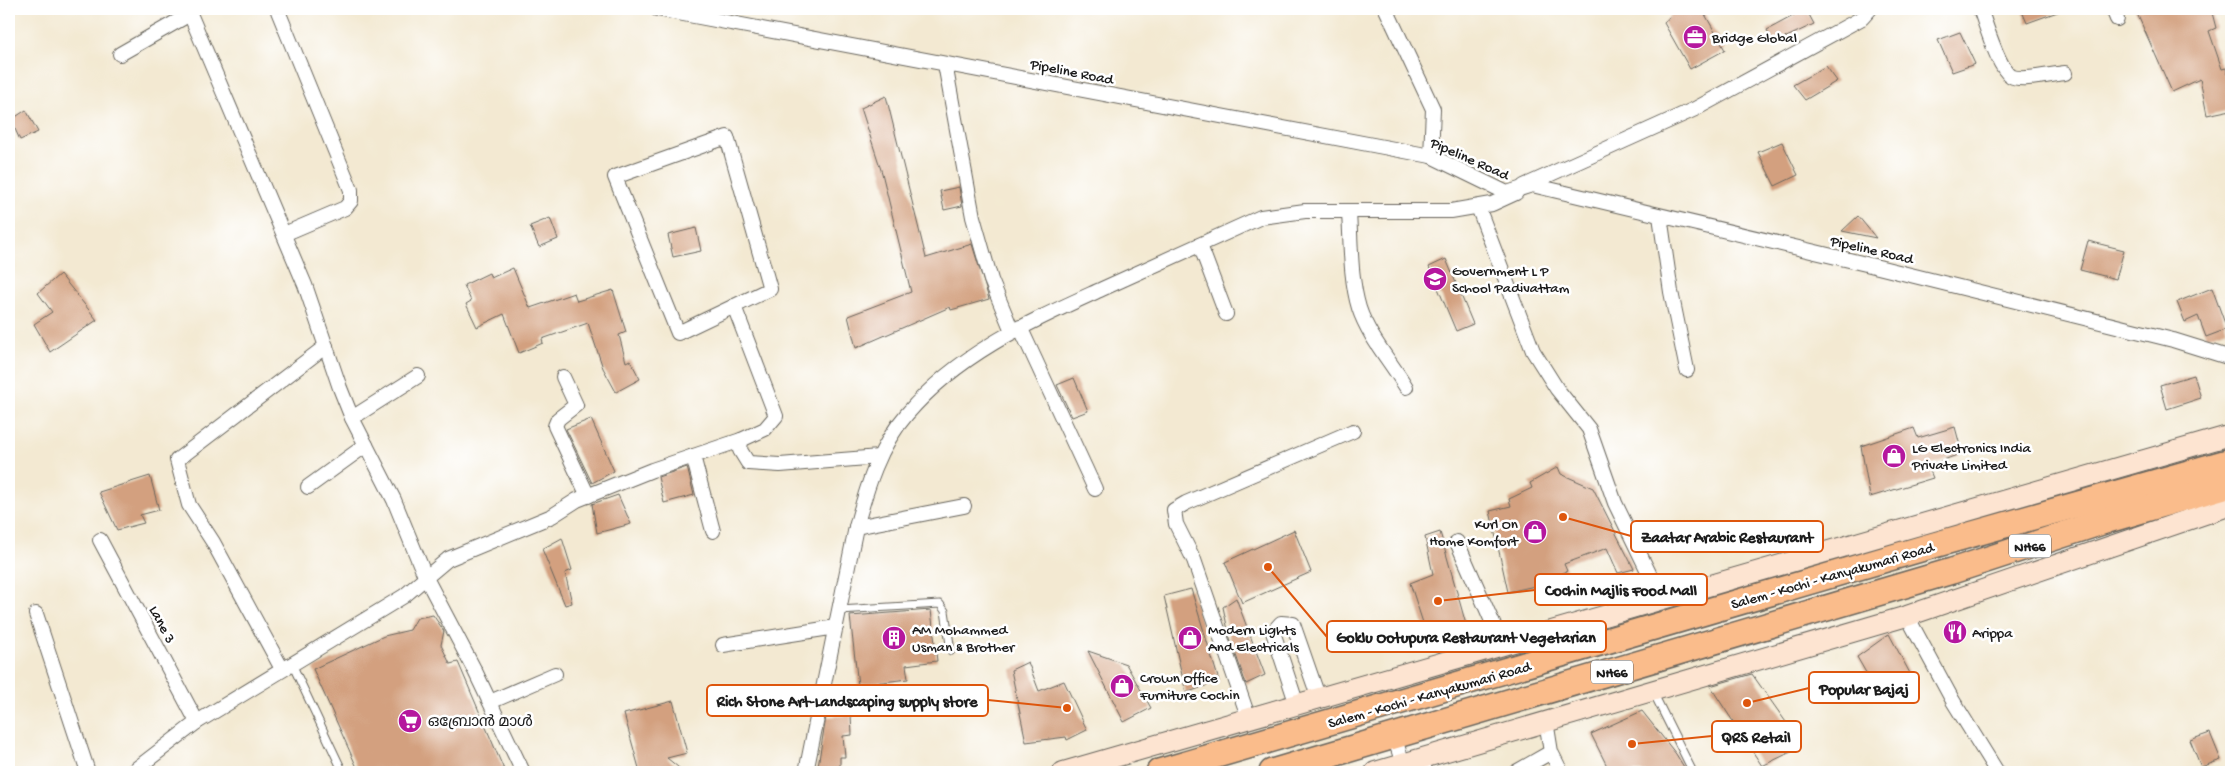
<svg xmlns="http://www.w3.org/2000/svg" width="2240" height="781" viewBox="0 0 2240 781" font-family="'Gochi Hand','Noto Sans Malayalam',sans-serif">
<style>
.building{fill:#d3a07f}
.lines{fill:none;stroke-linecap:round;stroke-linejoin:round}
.lane-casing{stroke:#67645c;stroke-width:9}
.street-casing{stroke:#67645c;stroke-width:16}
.secondary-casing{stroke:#67645c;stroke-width:22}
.highway-casing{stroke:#67645c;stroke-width:28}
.lane{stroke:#fff;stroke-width:7}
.street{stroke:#fff;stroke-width:14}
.secondary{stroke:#fde4d1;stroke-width:20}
.highway{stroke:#fabc8b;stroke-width:25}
.labels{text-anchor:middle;stroke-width:5;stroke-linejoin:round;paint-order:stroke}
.shield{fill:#fff;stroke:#606060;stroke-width:1}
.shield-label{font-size:14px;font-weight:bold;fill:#1c1c1c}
.poi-label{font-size:15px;fill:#1c1c1c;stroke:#fff;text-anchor:start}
.street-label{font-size:15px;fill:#1c1c1c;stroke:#fff}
.leader{fill:none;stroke:#de560d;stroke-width:2}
.callout-dot{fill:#de560d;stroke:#fff;stroke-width:2}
.callout{fill:#fff;stroke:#de560d;stroke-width:2}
.callout-label{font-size:16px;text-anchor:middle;font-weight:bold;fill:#1c1c1c}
</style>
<rect width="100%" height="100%" fill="#fff"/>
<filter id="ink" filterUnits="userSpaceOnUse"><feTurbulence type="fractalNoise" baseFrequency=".02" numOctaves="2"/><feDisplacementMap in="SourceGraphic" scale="10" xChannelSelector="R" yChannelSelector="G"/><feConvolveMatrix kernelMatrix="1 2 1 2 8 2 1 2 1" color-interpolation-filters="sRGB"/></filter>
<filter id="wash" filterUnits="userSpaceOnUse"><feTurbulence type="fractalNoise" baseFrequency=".0096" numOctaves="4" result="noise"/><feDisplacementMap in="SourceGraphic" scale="20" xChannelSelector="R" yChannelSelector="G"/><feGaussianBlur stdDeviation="1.12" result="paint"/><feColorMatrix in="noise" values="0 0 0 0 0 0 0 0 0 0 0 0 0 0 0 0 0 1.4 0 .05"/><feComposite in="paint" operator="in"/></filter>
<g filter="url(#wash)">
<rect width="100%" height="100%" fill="#f3e9d2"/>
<g id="blocks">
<!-- building -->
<g class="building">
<polygon points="1676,9 1702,9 1725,50 1690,69 1664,23"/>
<polygon points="1806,9 1814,24 1774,43 1767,30"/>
<polygon points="2021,9 2063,9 2063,10 2027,23"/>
<polygon points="2135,9 2211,9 2216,28 2209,31 2222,69 2226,68 2231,87 2231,110 2207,115 2200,79 2172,92"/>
<polygon points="1960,32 1975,64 1952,72 1938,40"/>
<polygon points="1826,66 1837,81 1805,100 1793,85"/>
<polygon points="886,96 926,258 972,244 989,299 951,310 950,307 856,348 848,316 911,292 882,173 861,108"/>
<polygon points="26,110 38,132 20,140 11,120"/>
<polygon points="1782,142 1798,175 1775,186 1758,152"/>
<polygon points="959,187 962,206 944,210 940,191"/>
<polygon points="1858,216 1876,238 1842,231"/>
<polygon points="550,218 558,239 539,247 530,226"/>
<polygon points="696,228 701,251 673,257 668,235"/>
<polygon points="2088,241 2124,250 2116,279 2080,270"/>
<polygon points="1446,259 1473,324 1456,331 1429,267"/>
<polygon points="513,268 530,308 574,293 577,301 613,290 626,332 619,335 626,362 630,360 640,379 616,392 603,368 588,323 542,339 543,343 519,353 504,314 477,327 466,304 471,301 464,285 489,273 491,278"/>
<polygon points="60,274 97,320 50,352 34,324 52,312 38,293"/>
<polygon points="2212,288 2227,329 2206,337 2198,316 2185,322 2177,302"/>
<polygon points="2194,375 2201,398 2167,409 2160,385"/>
<polygon points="1074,378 1088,411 1072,417 1057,385"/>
<polygon points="591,419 614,471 592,483 566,429"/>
<polygon points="1955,427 1962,453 1928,466 1933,478 1870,497 1861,446 1914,428 1918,438"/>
<polygon points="687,467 694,495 664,503 658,477"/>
<polygon points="1558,467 1561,474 1593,488 1634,569 1618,573 1607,548 1564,564 1567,571 1540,585 1508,592 1490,511 1511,506 1509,499 1532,488 1530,483"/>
<polygon points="150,476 159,510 140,515 144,523 117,530 99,492"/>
<polygon points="618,495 631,524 597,533 592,504"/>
<polygon points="1294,530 1311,572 1242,603 1225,562"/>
<polygon points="1440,532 1467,628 1427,635 1410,583 1433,574 1425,537"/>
<polygon points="562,538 572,570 565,573 572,603 565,605 542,549"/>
<polygon points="1191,589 1219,681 1186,693 1164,596"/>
<polygon points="1236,598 1265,675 1246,684 1229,635 1223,607"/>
<polygon points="931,610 937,661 906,665 908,679 858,685 850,616"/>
<polygon points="433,615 444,631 441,645 450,664 458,662 505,772 359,772 313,669 384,636 410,630 417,618"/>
<polygon points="1889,634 1913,679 1880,697 1857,657"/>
<polygon points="1088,651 1126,664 1151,708 1124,722"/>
<polygon points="1028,662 1039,691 1064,681 1087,730 1067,740 1066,737 1026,742 1011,670"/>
<polygon points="1752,674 1788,725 1781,728 1793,751 1762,766 1710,686"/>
<polygon points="673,701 687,753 667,758 684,772 640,772 624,714"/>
<polygon points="1642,711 1676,754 1687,772 1610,772 1591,734"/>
<polygon points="851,715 852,735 843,736 845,757 840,757 840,772 817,772 826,717"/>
<polygon points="2210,733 2221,760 2201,767 2190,740"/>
</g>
</g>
</g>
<g filter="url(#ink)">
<use href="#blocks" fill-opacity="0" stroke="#67645c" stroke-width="1"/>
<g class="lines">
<!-- lane casing -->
<g class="lane-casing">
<g id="lane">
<polyline points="839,610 940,604 945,611 951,651"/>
<polyline points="292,664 343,772"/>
<polyline points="1653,692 1693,772"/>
<polyline points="1423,759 1430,772"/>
</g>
</g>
<!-- street casing -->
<g class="street-casing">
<g id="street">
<polyline points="188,9 305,285 340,388 352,418 394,500 425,576 475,671 523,772"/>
<polyline points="657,9 1431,156 1507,193 1532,185 1866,264 2173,340 2231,358"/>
<polyline points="1386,9 1433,109 1431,156"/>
<path d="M1980,9C1986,24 1998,68 2011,76C2021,82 2052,74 2065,73"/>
<polyline points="2113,9 2117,19"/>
<polyline points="278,11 351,190 351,201 345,208 284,234"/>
<polyline points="120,54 190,14"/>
<polyline points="945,64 973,217 991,280 1012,331"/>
<polygon points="727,137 770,289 678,333 615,177"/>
<polyline points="1524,186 1695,109 1862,18 1870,9"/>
<polyline points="1478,207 1533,351 1557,389 1589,429 1615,503 1662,600"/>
<path d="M1349,212C1351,243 1350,278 1359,308C1368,336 1391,362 1406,387"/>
<polyline points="1660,216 1671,292 1687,370"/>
<polyline points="1200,245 1226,314"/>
<polyline points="734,306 776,416 765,429 741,440"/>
<polyline points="1020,327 1095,489"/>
<polyline points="563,377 576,405 558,419 555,426 588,496"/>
<polyline points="352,418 418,376"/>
<polyline points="693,456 713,531"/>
<polyline points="308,487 366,445"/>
<polyline points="856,527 964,506"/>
<polyline points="100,540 197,722"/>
<polyline points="1457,542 1502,644"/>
<polyline points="36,614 88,772"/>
<polyline points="1907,616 1953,701 1997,772"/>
<polyline points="723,645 836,627"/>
<polyline points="282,669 213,542 189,505 177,460 326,346"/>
<polyline points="490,702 555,674"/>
<polyline points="1297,705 1273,632 1281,623 1293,624 1319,699"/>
<polyline points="1249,719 1194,560 1176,524 1174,510 1186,503 1353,431"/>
<polyline points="1546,721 1551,752 1561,772"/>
<polyline points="1394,736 1403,764"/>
<polyline points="132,772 197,722 404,596 448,559 552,516 577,500 652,470 741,440 740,450 748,463 780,465 879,457"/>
<path d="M806,772L856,527C867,487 879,446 907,414C960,352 1030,322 1102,289C1155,265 1208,241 1261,217L1305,211H1451L1492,204L1516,193"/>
<polyline points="1516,772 1551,752"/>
</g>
</g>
<!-- secondary casing -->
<g class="secondary-casing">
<g id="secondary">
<polyline points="1063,772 2231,435"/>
<polyline points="1375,772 1907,616 2231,505"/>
</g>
</g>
<!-- highway casing -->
<g class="highway-casing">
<g id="highway">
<polyline points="1159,772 1927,547 2231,461"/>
<polyline points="1272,772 1952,571 2108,520 2231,484"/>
</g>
</g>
<!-- lane -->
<use href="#lane" class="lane"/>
<!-- street -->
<use href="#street" class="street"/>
<!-- secondary -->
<use href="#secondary" class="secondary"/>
<!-- highway -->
<use href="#highway" class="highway"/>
</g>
</g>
<!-- icons -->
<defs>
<g id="office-disc" transform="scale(1.25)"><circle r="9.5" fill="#b5179e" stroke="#fff"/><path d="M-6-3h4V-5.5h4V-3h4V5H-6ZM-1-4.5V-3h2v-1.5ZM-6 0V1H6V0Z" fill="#fff"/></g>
<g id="school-disc" transform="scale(1.25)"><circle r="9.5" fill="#b5179e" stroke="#fff"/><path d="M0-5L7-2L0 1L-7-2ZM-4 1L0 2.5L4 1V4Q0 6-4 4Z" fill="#fff"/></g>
<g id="shop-disc" transform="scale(1.25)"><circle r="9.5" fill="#b5179e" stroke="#fff"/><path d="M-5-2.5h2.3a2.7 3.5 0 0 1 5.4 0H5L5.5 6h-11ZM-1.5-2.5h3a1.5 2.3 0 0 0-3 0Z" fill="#fff"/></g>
<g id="restaurant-disc" transform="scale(1.25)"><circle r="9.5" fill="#b5179e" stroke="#fff"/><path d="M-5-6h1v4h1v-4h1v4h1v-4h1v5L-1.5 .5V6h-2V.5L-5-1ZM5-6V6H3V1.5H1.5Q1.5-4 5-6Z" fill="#fff"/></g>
<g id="building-disc" transform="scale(1.25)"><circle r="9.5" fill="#b5179e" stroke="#fff"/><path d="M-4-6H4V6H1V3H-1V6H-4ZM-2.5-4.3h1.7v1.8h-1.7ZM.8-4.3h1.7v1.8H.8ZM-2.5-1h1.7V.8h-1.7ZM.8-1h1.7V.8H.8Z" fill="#fff"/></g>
<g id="supermarket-disc" transform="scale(1.25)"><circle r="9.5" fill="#b5179e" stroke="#fff"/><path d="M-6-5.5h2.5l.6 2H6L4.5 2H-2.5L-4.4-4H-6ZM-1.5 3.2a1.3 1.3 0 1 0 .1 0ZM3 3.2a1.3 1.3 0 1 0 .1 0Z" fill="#fff"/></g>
</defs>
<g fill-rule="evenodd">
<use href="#office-disc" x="1695" y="37"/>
<use href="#school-disc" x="1435" y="279"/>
<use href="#shop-disc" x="1894" y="456"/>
<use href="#shop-disc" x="1535" y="532"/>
<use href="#restaurant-disc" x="1955" y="632"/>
<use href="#building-disc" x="894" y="638"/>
<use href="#shop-disc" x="1190" y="638"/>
<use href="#shop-disc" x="1122" y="686"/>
<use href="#supermarket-disc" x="410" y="721"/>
</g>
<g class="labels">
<!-- shield labels -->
<g class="shield">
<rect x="2009" y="534.5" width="42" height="23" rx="4"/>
<rect x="1591" y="660.5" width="42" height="23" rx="4"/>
</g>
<g class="shield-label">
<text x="2030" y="551">NH66</text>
<text x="1612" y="677">NH66</text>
</g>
<!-- poi labels -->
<g class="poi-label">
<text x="1712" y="42">Bridge Global</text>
<text x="1452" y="275">Government L P<tspan x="1452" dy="17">School Padivattam</tspan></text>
<text x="1912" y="452">LG Electronics India<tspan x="1912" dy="17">Private Limited</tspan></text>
<text x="1518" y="528" text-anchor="end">Kurl On<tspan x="1518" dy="17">Home Komfort</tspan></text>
<text x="912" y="634">AM Mohammed<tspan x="912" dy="17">Usman &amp; Brother</tspan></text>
<text x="1208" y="634">Modern Lights<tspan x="1208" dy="17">And Electricals</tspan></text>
<text x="1972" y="637">Arippa</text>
<text x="1140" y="682">Crown Office<tspan x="1140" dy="17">Furniture Cochin</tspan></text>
<text x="428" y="726">ഒബ്രോൻ മാൾ</text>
</g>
<!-- street labels -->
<g class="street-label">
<text transform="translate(1072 71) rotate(11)" y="5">Pipeline Road</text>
<text transform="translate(1470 158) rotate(24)" y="5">Pipeline Road</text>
<text transform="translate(1872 249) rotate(13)" y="5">Pipeline Road</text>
<text transform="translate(1832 575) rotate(-16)" y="5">Salem - Kochi - Kanyakumari Road</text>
<text transform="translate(163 624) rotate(62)" y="5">Lane 3</text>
<text transform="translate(1429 694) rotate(-16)" y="5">Salem - Kochi - Kanyakumari Road</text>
</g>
</g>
<!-- callouts -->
<path class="leader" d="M1563 517L1631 536M1438 601L1535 590M1268 567L1327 637M1747 703L1809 688M1067 708L988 700M1632 744L1712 736"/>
<g class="callout-dot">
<circle cx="1563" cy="517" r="5"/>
<circle cx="1438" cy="601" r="5"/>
<circle cx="1268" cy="567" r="5"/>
<circle cx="1747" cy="703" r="5"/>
<circle cx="1067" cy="708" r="5"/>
<circle cx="1632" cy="744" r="5"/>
</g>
<g class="callout">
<rect x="1631" y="521" width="192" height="31" rx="5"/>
<rect x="1535" y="574" width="172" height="31" rx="5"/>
<rect x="1327" y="621" width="279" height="31" rx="5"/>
<rect x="1809" y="672" width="110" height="31" rx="5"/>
<rect x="707" y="685" width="281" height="31" rx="5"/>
<rect x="1712" y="721" width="89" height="31" rx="5"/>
</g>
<g class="callout-label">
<text x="1727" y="542">Zaatar Arabic Restaurant</text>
<text x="1621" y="595">Cochin Majlis Food Mall</text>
<text x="1466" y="642">Goklu Ootupura Restaurant Vegetarian</text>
<text x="1864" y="694">Popular Bajaj</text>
<text x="847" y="706">Rich Stone Art-Landscaping supply store</text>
<text x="1756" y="742">QRS Retail</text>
</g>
<!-- margin -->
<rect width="2240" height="781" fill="none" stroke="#fff" stroke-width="30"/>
</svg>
